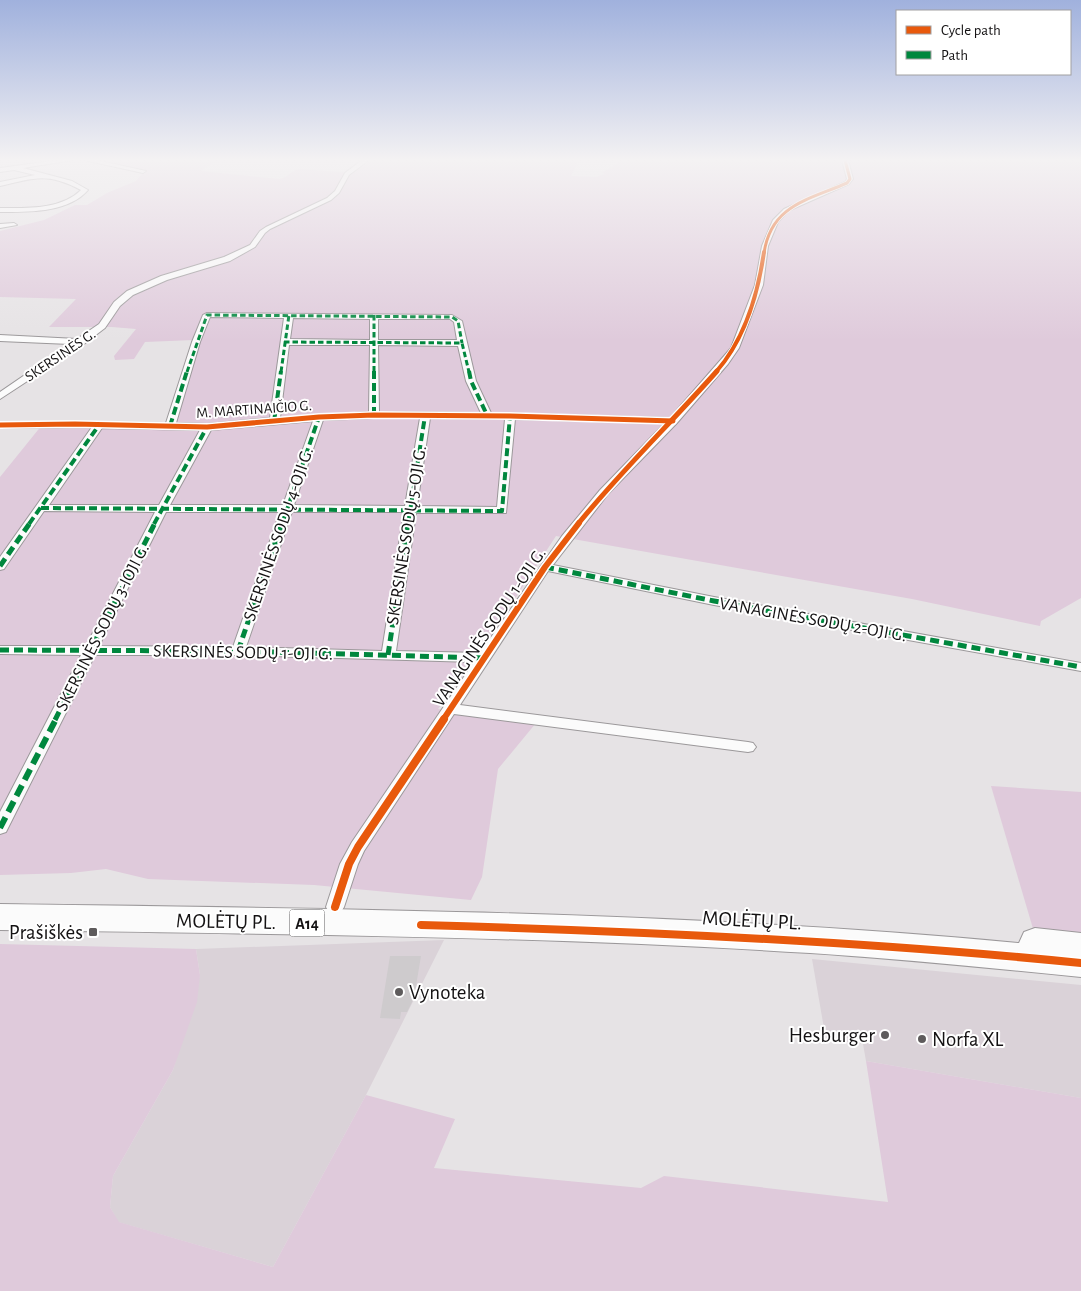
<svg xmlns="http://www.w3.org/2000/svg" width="1081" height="1291" viewBox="0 0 1081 1291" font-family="'Alegreya Sans',sans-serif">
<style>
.built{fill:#dad2d8}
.green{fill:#dfcadb}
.building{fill:#cecbcd}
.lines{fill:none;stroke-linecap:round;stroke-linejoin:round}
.minor-casing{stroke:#9b989a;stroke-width:2}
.trunk-casing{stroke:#9b989a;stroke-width:2}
.minor{fill:#fbfbfb;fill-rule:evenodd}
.trunk{fill:#fbfbfb;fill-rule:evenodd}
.quiet-far3{stroke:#00873e;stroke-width:3;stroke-dasharray:5.5 3;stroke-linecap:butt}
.quiet-far2{stroke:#00873e;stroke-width:4;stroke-dasharray:8 4;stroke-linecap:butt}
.quiet-far1{stroke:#00873e;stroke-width:5;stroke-dasharray:9 5;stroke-linecap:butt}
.quiet{stroke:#00873e;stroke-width:6;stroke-dasharray:12 6;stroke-linecap:butt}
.cycleway-far4-casing{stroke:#fff;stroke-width:4.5}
.cycleway-far3-casing{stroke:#fff;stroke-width:5.5}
.cycleway-far2-casing{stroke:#fff;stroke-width:8}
.cycleway-far1-casing{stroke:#fff;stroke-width:9}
.cycleway-casing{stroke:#fff;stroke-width:11}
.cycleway-far4{stroke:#e8590c;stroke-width:3}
.cycleway-far3{stroke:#e8590c;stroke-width:4}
.cycleway-far2{stroke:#e8590c;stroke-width:5}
.cycleway-far1{stroke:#e8590c;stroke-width:6}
.cycleway{stroke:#e8590c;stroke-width:8}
.poi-dot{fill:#5e5b5c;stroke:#fff;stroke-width:2}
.labels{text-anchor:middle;stroke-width:4;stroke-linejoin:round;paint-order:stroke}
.far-street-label{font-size:15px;fill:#141213;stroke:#fff}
.shield{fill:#fff;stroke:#5a595a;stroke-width:1}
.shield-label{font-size:16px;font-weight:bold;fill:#141213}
.street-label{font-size:18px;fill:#141213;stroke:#fff}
.near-street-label{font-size:21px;fill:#141213;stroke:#fff}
.near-poi-label{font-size:21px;fill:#141213;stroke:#fff;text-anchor:end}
</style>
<rect width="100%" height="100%" fill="#e6e3e5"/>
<!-- built -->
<g class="built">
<polygon points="444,940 366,1095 273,1267 118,1222 110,1207 113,1176 173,1070 200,975 196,949"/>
<polygon points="812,959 1081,985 1081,1098 866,1061 863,1044 826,1040"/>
</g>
<!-- green -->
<g class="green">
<path d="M93,160H216L201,171L279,179C288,178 291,170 300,169L353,173L372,160H579L571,176L596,177L604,174L602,172C612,167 613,168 620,160H1081V598L1041,621L1040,626L912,599L556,536L474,661L438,709L536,723L498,769L482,877L471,900L314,885L148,879L106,869L71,873L0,875V477L42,425L165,427L193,340L145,342L134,359L115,360L114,356L136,329L112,327H49L76,299L0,297V231L44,220L75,205H87L107,193L136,181L145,170Z"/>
<polygon points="991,786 1081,792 1081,937 1034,932"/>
<polygon points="0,944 196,949 200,975 197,1002 173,1070 113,1176 110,1207 119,1222 273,1267 366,1095 455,1119 434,1168 641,1188 664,1176 888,1202 866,1061 1081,1098 1081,1291 0,1291"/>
</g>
<!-- building -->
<polygon class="building" points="390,956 421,956 414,998 407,1012 401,1012 400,1019 380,1018"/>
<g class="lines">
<!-- minor casing -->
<g class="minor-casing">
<g id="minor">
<path d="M58,160H73L23,168L72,181L88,190C68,213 28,212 0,212V208C26,208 61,210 81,190C47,172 35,178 0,186V182L35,175L14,170L0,172V168Z"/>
<polygon points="84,160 96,160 146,171 143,173"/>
<polygon points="362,160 369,160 349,175 339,193 331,200 270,229 265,233 255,247 230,261 167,280 133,295 120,306 105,328 84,344 0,399 0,392 70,344 0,341 0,335 77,339 99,324 114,302 127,291 161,276 224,257 250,245 260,231 266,227 327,198 335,191 345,173"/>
<path d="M842,160H848L853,179L849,184L788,211L778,222L768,246L763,285L739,348L728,364L677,423L608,494L553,565L714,597L1081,663V671L714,605L548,571L460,705L748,742L753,743L756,747L753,751L748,752L454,714L364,851L358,864L344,907L341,912L335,914L329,912L326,907L340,864L352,842L474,662L238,655H95L8,828L6,832L0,834V812L81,655L0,654V646H86L155,512L44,511L4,569L0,570V557L92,427L0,428V422L166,423L192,342L203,315L207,313L452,315L462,321L476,381L491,413L670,418L731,348L755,285L762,246L773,220L784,209L845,182L847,179ZM210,317L284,318L270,418L207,424L176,423L200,342ZM293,318L370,319V340L290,339ZM378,319H450L454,322L457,340H378ZM289,345H370L369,412L280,418ZM378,345L458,346L466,381L481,413L379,412ZM374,418H420L405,506L294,505L323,420ZM430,418L505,419L497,507L417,506ZM515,419L665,423L600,490L562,536L480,653L396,651L416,513H506ZM313,421L283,505H170L211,430ZM102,428L200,430L159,505H49ZM166,512H280L233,647L99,646ZM292,512H404L382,651L246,647Z"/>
<polygon points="0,224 14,223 17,225 0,228"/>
</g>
</g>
<!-- trunk casing -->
<g class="trunk-casing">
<path id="trunk" d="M0,904C340,909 681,911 1019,943L1024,932L1035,928L1081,933V977C991,968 901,959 810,953C540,936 270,934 0,930Z"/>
</g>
<!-- minor -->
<use href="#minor" class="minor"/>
<!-- trunk -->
<use href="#trunk" class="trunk"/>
<!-- quiet-far3 -->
<g class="quiet-far3">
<polyline points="374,315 374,372"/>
<polyline points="284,342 462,343 469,372"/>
<polyline points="187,372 207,315 452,317 458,321 462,343"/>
<polyline points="281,372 289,315"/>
</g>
<!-- quiet-far2 -->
<g class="quiet-far2">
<polyline points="374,371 374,415"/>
<polyline points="469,371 471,381 487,415"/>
<polyline points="274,422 281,371"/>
<polyline points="170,426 187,371"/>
<polyline points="41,508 502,511 510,416 508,416"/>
<polyline points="29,524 99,425"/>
<polyline points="154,524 207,427"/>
<polyline points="282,524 319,417"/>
<polyline points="408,524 425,416"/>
</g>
<!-- quiet-far1 -->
<g class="quiet-far1">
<polyline points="0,566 30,523"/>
<polyline points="545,567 714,601 1081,667"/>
<polyline points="0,650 238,651 485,658"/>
<polyline points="238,651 282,523"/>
<polyline points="388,655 408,523"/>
<polyline points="55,720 155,523"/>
</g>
<!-- quiet -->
<polyline class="quiet" points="0,828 56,719"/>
<!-- cycleway-far4 casing -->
<g class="cycleway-far4-casing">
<path id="cycleway-far4" d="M764,253C771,205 808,200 847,183L850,179L845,160"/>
</g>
<!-- cycleway-far3 casing -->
<g class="cycleway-far3-casing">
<path id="cycleway-far3" d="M716,372C745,339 758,294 764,252"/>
</g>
<!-- cycleway-far2 casing -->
<g class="cycleway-far2-casing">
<g id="cycleway-far2">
<polyline points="0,425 75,424 207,427 319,417 374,415 510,416 673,421"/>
<path d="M578,524C621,471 671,423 717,371"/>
</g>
</g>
<!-- cycleway-far1 casing -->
<g class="cycleway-far1-casing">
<polyline id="cycleway-far1" points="443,720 545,567 579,523"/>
</g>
<!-- cycleway casing -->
<g class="cycleway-casing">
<g id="cycleway">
<polyline points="335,907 349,864 358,847 444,719"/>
<path d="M421,925C642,931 861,941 1081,963"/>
</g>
</g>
<!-- cycleway-far4 -->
<use href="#cycleway-far4" class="cycleway-far4"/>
<!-- cycleway-far3 -->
<use href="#cycleway-far3" class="cycleway-far3"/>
<!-- cycleway-far2 -->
<use href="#cycleway-far2" class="cycleway-far2"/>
<!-- cycleway-far1 -->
<use href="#cycleway-far1" class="cycleway-far1"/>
<!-- cycleway -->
<use href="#cycleway" class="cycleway"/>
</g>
<!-- sky -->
<linearGradient id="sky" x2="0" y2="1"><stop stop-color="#a0b1dd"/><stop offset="0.47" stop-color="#f4f2f3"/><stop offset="1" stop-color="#f4f2f3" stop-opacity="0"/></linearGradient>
<rect width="1081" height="341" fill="url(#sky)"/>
<!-- markers -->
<g class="poi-dot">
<rect x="88" y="927" width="10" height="10" rx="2.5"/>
<circle cx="399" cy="992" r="5"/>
<circle cx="885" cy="1035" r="5"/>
<circle cx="922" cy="1039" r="5"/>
</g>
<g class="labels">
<!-- far-street labels -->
<g class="far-street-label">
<text transform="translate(60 355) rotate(-34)" y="5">SKERSINĖS G.</text>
<text transform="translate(254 409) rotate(-4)" y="5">M. MARTINAIČIO G.</text>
</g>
<!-- shield labels -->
<rect class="shield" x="289.5" y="909.5" width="35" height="27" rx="4"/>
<g class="shield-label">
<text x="307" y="929">A14</text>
</g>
<!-- street labels -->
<g class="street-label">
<text transform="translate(278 534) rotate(-71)" y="6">SKERSINĖS SODŲ 4-OJI G.</text>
<text transform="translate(406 535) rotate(-81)" y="6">SKERSINĖS SODŲ 5-OJI G.</text>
<text transform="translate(813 619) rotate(10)" y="6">VANAGINĖS SODŲ 2-OJI G.</text>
<text transform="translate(102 627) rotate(-63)" y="6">SKERSINĖS SODŲ 3-IOJI G.</text>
<text transform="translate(489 627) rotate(-56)" y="6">VANAGINĖS SODŲ 1-OJI G.</text>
<text transform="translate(243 652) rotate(1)" y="6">SKERSINĖS SODŲ 1-OJI G.</text>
</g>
<!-- near-street labels -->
<g class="near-street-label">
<text transform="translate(752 920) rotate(3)" y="7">MOLĖTŲ PL.</text>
<text transform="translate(226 921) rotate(1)" y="7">MOLĖTŲ PL.</text>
</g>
<!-- near-poi labels -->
<g class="near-poi-label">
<text x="83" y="939">Prašiškės</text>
<text x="409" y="999" text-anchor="start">Vynoteka</text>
<text x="875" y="1042">Hesburger</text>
<text x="932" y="1046" text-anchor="start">Norfa XL</text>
</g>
</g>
<!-- legend -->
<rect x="896" y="10" width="175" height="65" fill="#ffffff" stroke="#a1a0a1"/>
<rect x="906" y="26" width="25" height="8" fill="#e8590c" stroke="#a1a0a1"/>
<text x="941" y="35" font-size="15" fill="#141213">Cycle path</text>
<rect x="906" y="51" width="25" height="8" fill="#00873e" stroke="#a1a0a1"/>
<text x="941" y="60" font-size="15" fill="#141213">Path</text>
</svg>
